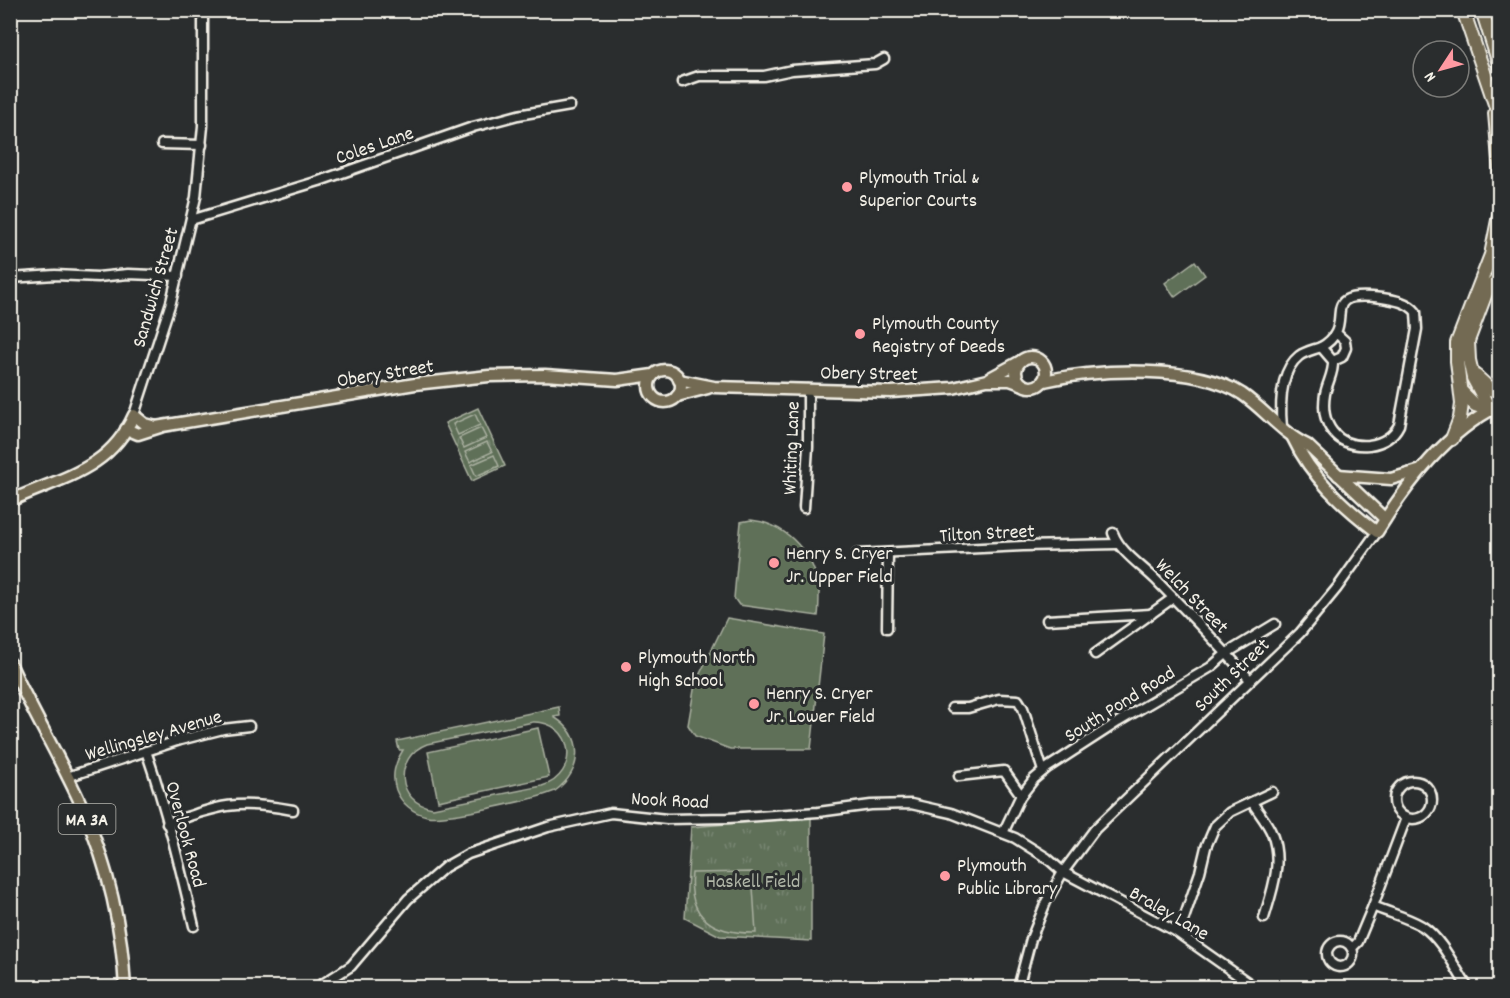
<svg xmlns="http://www.w3.org/2000/svg" width="1510" height="998" viewBox="0 0 1510 998" font-family="Dekko,sans-serif">
<style>
.grass{fill:url(#grass-tufts);stroke:#aab0a0;stroke-width:1.5}
.garden{fill:#5f7059;stroke:#aab0a0;stroke-width:1.5;fill-rule:evenodd}
.lines{fill:none;stroke-linecap:round;stroke-linejoin:round}
.minor-casing{stroke:#f4f1e8;stroke-width:13}
.major-casing{stroke:#f4f1e8;stroke-width:15}
.highway-casing{stroke:#f4f1e8;stroke-width:16}
.minor{stroke:#2a2d2e;stroke-width:8}
.major{stroke:#736b52;stroke-width:10}
.highway{stroke:#736b52;stroke-width:12}
.poi-dot{fill:#ff9aa2;stroke:#2a2d2e;stroke-width:2}
.labels{text-anchor:middle;stroke-width:6;stroke-linejoin:round;paint-order:stroke}
.shield{fill:#2a2d2e;stroke:#b7b6b0;stroke-width:1.5}
.shield-label{font-size:18px;font-weight:bold;fill:#f4f1e8}
.street-label{font-size:20px;fill:#f4f1e8;stroke:#2a2d2e}
.poi-label{font-size:20px;fill:#f4f1e8;stroke:#2a2d2e;text-anchor:start}
.park-label{font-size:20px;fill:#b1b7a8;stroke:#2a2d2e}
</style>
<defs>
<pattern id="grass-tufts" width="24" height="20" patternUnits="userSpaceOnUse" patternTransform="scale(1.5)"><rect width="24" height="20" fill="#5f7059"/><path d="M3 7l-1-3M5 7V3M7 7l1-3M15 17l-1-3M17 17v-4M19 17l1-3" fill="none" stroke="#778571"/></pattern>
</defs>
<rect width="100%" height="100%" fill="#2a2d2e"/>
<filter id="ink" filterUnits="userSpaceOnUse"><feTurbulence type="fractalNoise" baseFrequency=".0167" numOctaves="2"/><feDisplacementMap in="SourceGraphic" scale="12" xChannelSelector="R" yChannelSelector="G"/><feConvolveMatrix kernelMatrix="1 2 1 2 8 2 1 2 1" color-interpolation-filters="sRGB"/></filter>
<g filter="url(#ink)">
<!-- grass -->
<g class="grass">
<polygon points="478,408 505,466 472,481 445,423"/>
<polygon points="811,817 811,941 720,936 685,918 691,827"/>
</g>
<!-- garden -->
<g class="garden">
<polygon points="1195,261 1205,275 1175,297 1165,283"/>
<polygon points="475,414 480,425 458,435 453,424"/>
<polygon points="481,428 486,438 464,448 459,438"/>
<polygon points="487,442 492,452 470,462 465,452"/>
<polygon points="494,455 499,466 476,476 471,465"/>
<path d="M751,520C788,524 816,556 819,592C819,600 819,608 818,616L739,605L734,598L741,522Z"/>
<polygon points="727,618 824,634 811,749 730,749 695,736 688,725 695,684"/>
<path d="M559,707L560,716L554,717C585,736 583,771 555,791C536,799 445,820 427,816C413,813 401,803 396,790C391,775 395,763 403,750H399L397,741ZM533,722C574,721 581,774 542,786L433,808C396,803 393,757 427,744Z"/>
<polygon points="538,728 549,777 438,801 428,752"/>
<path d="M752,872L756,933C715,934 687,919 692,873Z"/>
</g>
<g class="lines">
<!-- minor casing -->
<g class="minor-casing">
<g id="minor">
<polyline points="682,82 699,76 764,76 792,70 875,64 884,59"/>
<polyline points="162,144 202,145"/>
<polyline points="191,220 319,181 473,127 518,115 570,106"/>
<polyline points="10,278 55,275 98,277 128,274 178,276"/>
<path d="M1333,361L1321,347C1361,325 1311,289 1382,298C1395,300 1408,302 1416,312L1417,329L1399,425C1393,437 1383,443 1369,445C1336,448 1320,424 1325,394C1327,383 1334,373 1333,361L1342,357L1346,348L1345,341L1336,333"/>
<polyline points="134,415 171,302 196,197 203,126 203,10"/>
<path d="M1282,428C1280,406 1280,371 1299,356C1306,351 1313,350 1321,347"/>
<polyline points="804,508 808,447 808,389"/>
<path d="M1113,533C1120,552 1141,565 1156,580C1188,613 1220,645 1250,680"/>
<polyline points="857,554 1023,546 1117,544"/>
<polyline points="1047,620 1151,614"/>
<polyline points="887,628 888,553"/>
<polyline points="1095,654 1173,598"/>
<polyline points="952,708 968,708 999,699 1018,700 1023,708 1043,771"/>
<path d="M146,751C166,808 180,867 194,926"/>
<polyline points="959,776 1004,771 1021,795"/>
<polyline points="67,777 180,740 223,729 249,726"/>
<circle cx="1413" cy="800" r="19"/>
<path d="M1252,802C1258,812 1268,823 1272,834C1283,863 1272,891 1264,918"/>
<path d="M167,824C220,805 237,799 293,810"/>
<polyline points="1003,833 1020,797 1034,779 1047,768 1118,722 1211,667 1227,653 1275,624"/>
<path d="M1373,906C1389,913 1407,917 1422,926C1442,939 1455,968 1468,988"/>
<polyline points="1179,933 1200,872 1206,847 1215,826 1230,812 1272,792"/>
<circle cx="1340" cy="954" r="13"/>
<polyline points="1352,948 1358,942 1373,906 1406,818"/>
<polyline points="316,988 351,966 408,899 445,867 468,854 548,827 611,813 667,819 728,818 818,812 871,805 911,804 951,813 1015,838 1047,858 1063,872 1175,931 1256,988"/>
<polyline points="1018,988 1031,939 1046,902 1063,872 1095,829 1300,633 1337,588 1377,532"/>
</g>
</g>
<!-- major casing -->
<g class="major-casing">
<g id="major">
<circle cx="1031" cy="372" r="15"/>
<circle cx="665" cy="386" r="16"/>
<polyline points="990,378 1021,361"/>
<polyline points="679,380 714,387 891,392 953,388 987,380 1010,380 1021,384"/>
<path d="M1044,381C1098,369 1195,364 1242,394C1265,410 1282,433 1307,445L1385,519"/>
<polyline points="677,396 708,388"/>
<polyline points="126,429 138,434 160,427"/>
<path d="M1293,438C1311,477 1343,506 1377,532C1408,482 1446,432 1500,405"/>
<polyline points="1338,475 1391,479 1418,471"/>
<path d="M10,501C61,477 109,471 134,415L145,424L156,427L415,384L489,376L545,375L617,380L653,375"/>
<path d="M10,663C33,714 62,761 84,811C108,867 122,926 125,988"/>
</g>
</g>
<!-- highway casing -->
<g class="highway-casing">
<g id="highway">
<polyline points="1463,10 1500,119"/>
<polyline points="1482,10 1500,67"/>
<polyline points="1495,113 1500,172"/>
<polyline points="1476,376 1490,389 1500,392"/>
<polyline points="1462,392 1475,405 1490,410"/>
<polyline points="1490,410 1473,378 1469,360 1468,341 1488,288 1500,275"/>
<polyline points="1452,439 1460,418 1462,404 1457,361 1457,343 1491,255 1500,210"/>
</g>
</g>
<!-- minor -->
<use href="#minor" class="minor"/>
<!-- major -->
<use href="#major" class="major"/>
<!-- highway -->
<use href="#highway" class="highway"/>
</g>
</g>
<!-- markers -->
<g class="poi-dot">
<circle cx="847" cy="187" r="6"/>
<circle cx="860" cy="334" r="6"/>
<circle cx="774" cy="563" r="6"/>
<circle cx="626" cy="667" r="6"/>
<circle cx="754" cy="704" r="6"/>
<circle cx="945" cy="876" r="6"/>
</g>
<g class="labels">
<!-- shield labels -->
<rect class="shield" x="58.5" y="804" width="57" height="30" rx="4.5"/>
<g class="shield-label">
<text x="87" y="825">MA 3A</text>
</g>
<!-- street labels -->
<g class="street-label">
<text transform="translate(374 144) rotate(-19)" y="7">Coles Lane</text>
<text transform="translate(154 287) rotate(-74)" y="7">Sandwich Street</text>
<text transform="translate(385 372) rotate(-9)" y="7">Obery Street</text>
<text transform="translate(869 372) rotate(1)" y="7">Obery Street</text>
<text transform="translate(790 448) rotate(-88)" y="7">Whiting Lane</text>
<text transform="translate(987 532) rotate(-3)" y="7">Tilton Street</text>
<text transform="translate(1193 595) rotate(46)" y="7">Welch Street</text>
<text transform="translate(1231 674) rotate(-44)" y="7">South Street</text>
<text transform="translate(1119 703) rotate(-32)" y="7">South Pond Road</text>
<text transform="translate(153 734) rotate(-16)" y="7">Wellingsley Avenue</text>
<text transform="translate(670 799) rotate(3)" y="7">Nook Road</text>
<text transform="translate(187 834) rotate(75)" y="7">Overlook Road</text>
<text transform="translate(1170 912) rotate(30)" y="7">Braley Lane</text>
</g>
<!-- poi labels -->
<g class="poi-label">
<text x="859" y="183">Plymouth Trial &amp;<tspan x="859" dy="23">Superior Courts</tspan></text>
<text x="872" y="329">Plymouth County<tspan x="872" dy="23">Registry of Deeds</tspan></text>
<text x="786" y="559">Henry S. Cryer<tspan x="786" dy="23">Jr. Upper Field</tspan></text>
<text x="638" y="663">Plymouth North<tspan x="638" dy="23">High School</tspan></text>
<text x="766" y="699">Henry S. Cryer<tspan x="766" dy="23">Jr. Lower Field</tspan></text>
<text x="957" y="871">Plymouth<tspan x="957" dy="23">Public Library</tspan></text>
</g>
<!-- park labels -->
<g class="park-label">
<text x="753" y="887">Haskell Field</text>
</g>
</g>
<!-- margin -->
<rect width="1510" height="998" fill="none" stroke="#2a2d2e" stroke-width="36"/>
<rect x="18" y="18" width="1474" height="962" fill="none" stroke="#f4f1e8" stroke-width="2" filter="url(#ink)"/>
<!-- north arrow -->
<g transform="translate(1441 69) rotate(234)"><circle r="28" fill="#2a2d2e" stroke="#7b7b78" stroke-width="1.5"/>
<path d="M0-4.5L10 22L0 15L-10 22Z" fill="#ff9aa2"/>
<text y="-9" font-size="16" font-weight="bold" text-anchor="middle" fill="#f4f1e8">N</text>
</g>
</svg>
